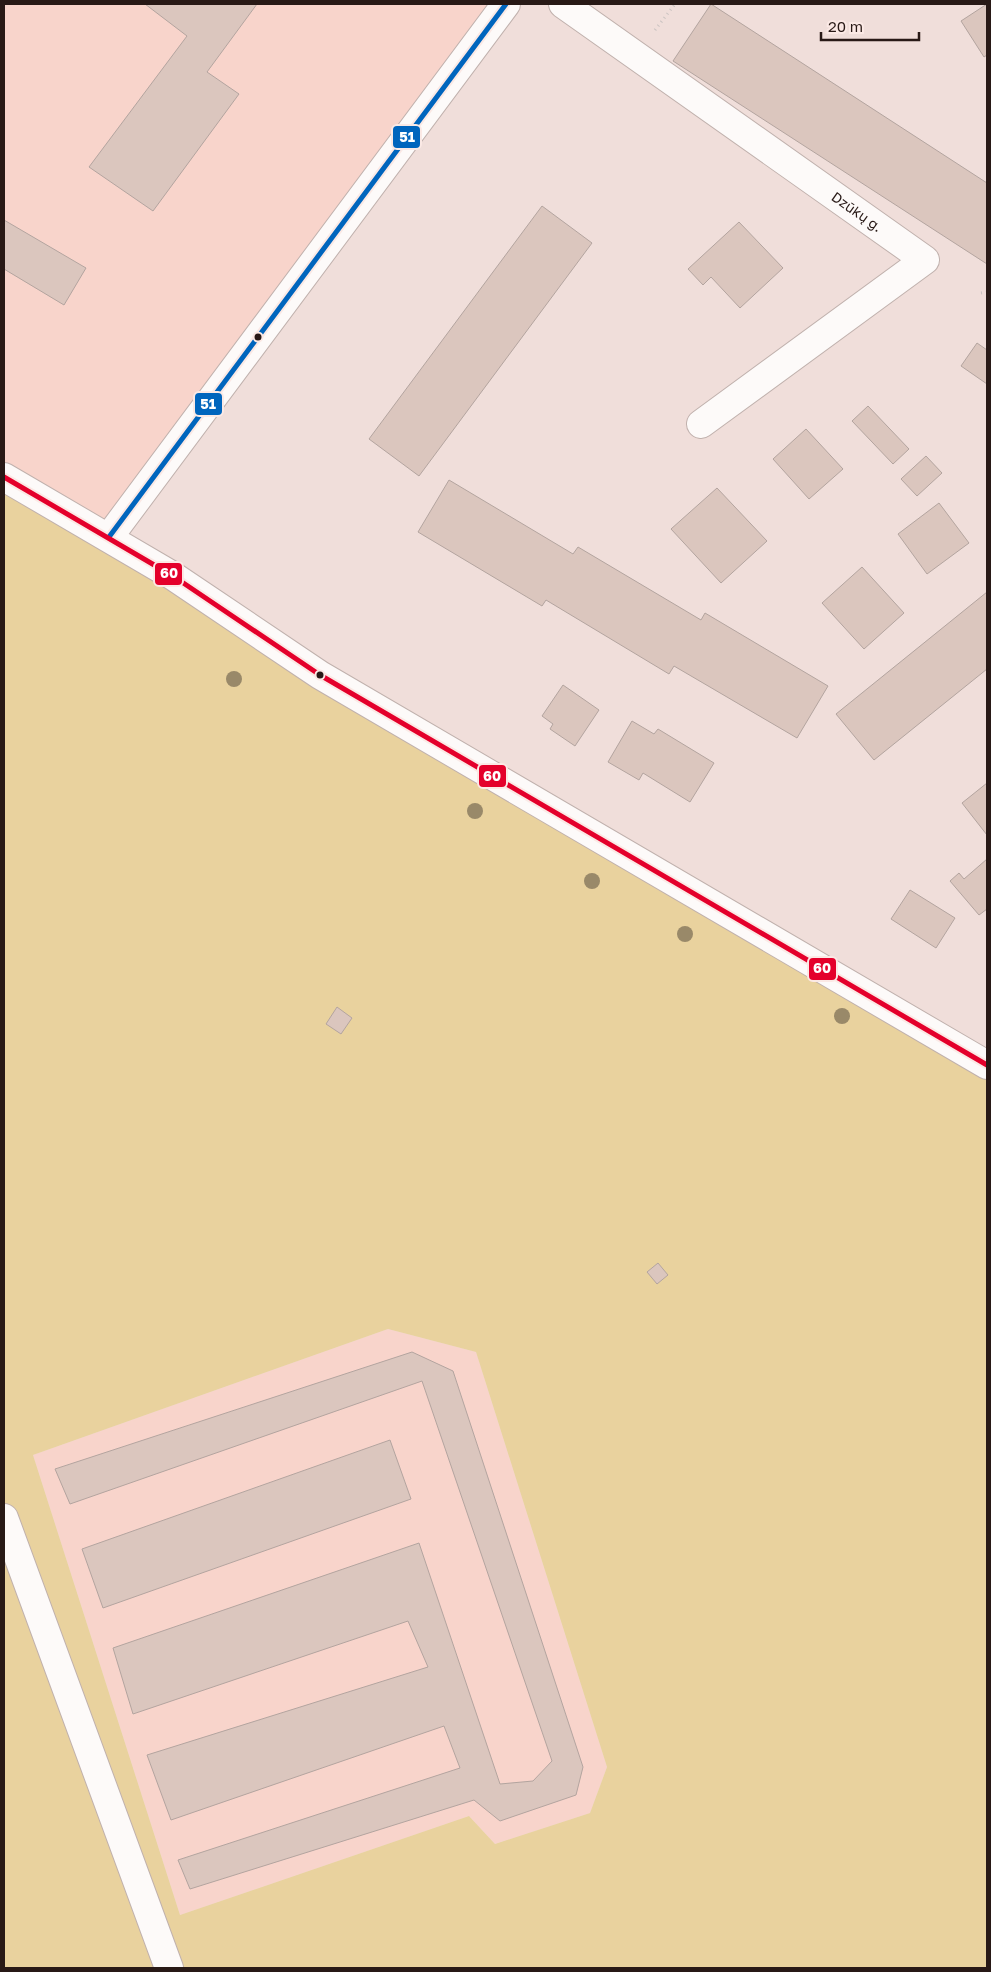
<svg xmlns="http://www.w3.org/2000/svg" width="991" height="1972" viewBox="0 0 991 1972" font-family="'Golos Text',sans-serif">
<style>
.built{fill:#f8d4cb}
.green{fill:#e9d29e;fill-rule:evenodd}
.building{fill:#dbc6be;stroke:#b3a49f}
.lines{fill:none;stroke-linecap:round;stroke-linejoin:round}
.street-casing{stroke:#c0b1ad;stroke-width:30}
.secondary-casing{stroke:#c0b1ad;stroke-width:30}
.primary-casing{stroke:#c0b1ad;stroke-width:30}
.path{stroke:#cac3c1;stroke-width:3;stroke-dasharray:1 4;stroke-linecap:butt}
.street{stroke:#fdfaf9;stroke-width:28}
.secondary{stroke:#fdfaf9;stroke-width:28}
.primary{stroke:#fdfaf9;stroke-width:28}
.bus-1-casing{stroke:#fbe9e5;stroke-width:9}
.bus-2-casing{stroke:#fbe9e5;stroke-width:9}
.bus-1{stroke:#0065bd;stroke-width:5}
.bus-2{stroke:#e4002b;stroke-width:5}
.tree{fill:#998969}
.bus-dot{fill:#281916;stroke:#fbe9e5;stroke-width:2}
.labels{text-anchor:middle;stroke-width:5;stroke-linejoin:round;paint-order:stroke}
.street-label{font-size:14px;fill:#281916;stroke:#fbe9e5}
.line-badge{stroke:#fbe9e5;stroke-width:2}
.badge-label{font-size:14px;text-anchor:middle;font-weight:bold;fill:#fff}
</style>
<rect width="100%" height="100%" fill="#f0deda"/>
<!-- built -->
<g class="built">
<polygon points="4,4 506,4 109,537 4,477"/>
<polygon points="388,1329 476,1352 607,1767 590,1813 495,1844 469,1816 180,1915 33,1455"/>
</g>
<!-- green -->
<path class="green" d="M4,477L987,1063V1968H4ZM388,1329L476,1352L607,1767L590,1813L495,1844L469,1816L180,1915L33,1455Z"/>
<!-- building -->
<g class="building">
<polygon points="145,4 257,4 207,72 239,94 153,211 89,167 187,36"/>
<polygon points="711,4 987,183 987,264 673,61"/>
<polygon points="987,4 987,55 984,57 961,21"/>
<polygon points="542,206 592,243 419,476 369,439"/>
<polygon points="4,220 86,268 64,305 4,269"/>
<polygon points="739,222 783,268 740,308 711,277 703,285 688,269"/>
<polygon points="977,343 987,350 987,384 961,366"/>
<polygon points="868,406 909,449 893,464 852,421"/>
<polygon points="806,429 843,469 809,499 773,459"/>
<polygon points="926,456 942,473 917,496 901,479"/>
<polygon points="449,480 573,554 578,547 701,620 705,613 828,686 797,738 674,666 669,674 546,600 542,606 418,532"/>
<polygon points="717,488 767,541 721,583 671,529"/>
<polygon points="939,503 969,543 927,574 898,534"/>
<polygon points="862,567 904,613 864,649 822,603"/>
<polygon points="987,592 987,669 874,760 836,714"/>
<polygon points="563,685 599,710 575,746 550,729 553,724 542,716"/>
<polygon points="632,721 654,734 658,729 714,763 690,802 643,773 639,780 608,762"/>
<polygon points="987,783 987,835 962,803"/>
<polygon points="987,859 987,909 979,915 950,881 959,873 964,879"/>
<polygon points="910,890 955,918 936,948 891,919"/>
<polygon points="337,1007 352,1018 341,1034 326,1024"/>
<polygon points="658,1263 668,1275 657,1284 647,1272"/>
<polygon points="412,1352 453,1371 583,1767 576,1795 500,1821 474,1800 190,1889 178,1860 460,1768 444,1726 171,1820 147,1755 428,1667 408,1621 133,1714 113,1648 419,1543 500,1784 533,1781 552,1761 422,1381 70,1504 55,1469"/>
<polygon points="390,1440 411,1499 103,1608 82,1549"/>
</g>
<g class="lines">
<!-- street casing -->
<g class="street-casing">
<g id="street">
<path id="s1" d="M563,4L925,260L701,424"/>
<polyline points="4,1518 169,1968"/>
</g>
</g>
<!-- secondary casing -->
<g class="secondary-casing">
<polyline id="secondary" points="109,537 506,4"/>
</g>
<!-- primary casing -->
<g class="primary-casing">
<polyline id="primary" points="4,477 173,576 320,675 987,1065"/>
</g>
<!-- path -->
<g class="path">
<polyline points="655,30 675,4"/>
<polyline points="981,293 987,292"/>
</g>
<!-- street -->
<use href="#street" class="street"/>
<!-- secondary -->
<use href="#secondary" class="secondary"/>
<!-- primary -->
<use href="#primary" class="primary"/>
<!-- bus-1 casing -->
<g class="bus-1-casing">
<polyline id="bus-1" points="109,537 506,4"/>
</g>
<!-- bus-2 casing -->
<g class="bus-2-casing">
<polyline id="bus-2" points="4,477 173,576 320,675 987,1065"/>
</g>
<!-- bus-1 -->
<use href="#bus-1" class="bus-1"/>
<!-- bus-2 -->
<use href="#bus-2" class="bus-2"/>
</g>
<!-- trees -->
<g class="tree">
<circle cx="234" cy="679" r="8"/>
<circle cx="475" cy="811" r="8"/>
<circle cx="592" cy="881" r="8"/>
<circle cx="685" cy="934" r="8"/>
<circle cx="842" cy="1016" r="8"/>
</g>
<!-- markers -->
<g class="bus-dot">
<circle cx="258" cy="337" r="4.5"/>
<circle cx="320" cy="675" r="4.5"/>
</g>
<g class="labels">
<!-- street labels -->
<g class="street-label">
<text dy="5" stroke="none"><textPath href="#s1" startOffset="360">Dzūkų g.</textPath></text>
</g>
</g>
<g class="line-badge">
<rect x="392" y="125" width="29" height="24" rx="5" fill="#0065bd"/>
<rect x="194" y="392" width="29" height="24" rx="5" fill="#0065bd"/>
<rect x="154" y="562" width="29" height="24" rx="5" fill="#e4002b"/>
<rect x="478" y="764" width="29" height="24" rx="5" fill="#e4002b"/>
<rect x="808" y="957" width="29" height="24" rx="5" fill="#e4002b"/>
</g>
<g class="badge-label">
<text x="407" y="142">51</text>
<text x="208" y="409">51</text>
<text x="169" y="578">60</text>
<text x="492" y="781">60</text>
<text x="822" y="973">60</text>
</g>
<!-- border -->
<rect width="991" height="1972" fill="none" stroke="#281916" stroke-width="10"/>
<!-- scale -->
<path d="M821 32v8h98v-8" fill="none" stroke="#281916" stroke-width="2.5"/>
<text x="828" y="32" font-size="15" fill="#281916" stroke="#fbe9e5" stroke-width="4" paint-order="stroke">20 m</text>
</svg>
